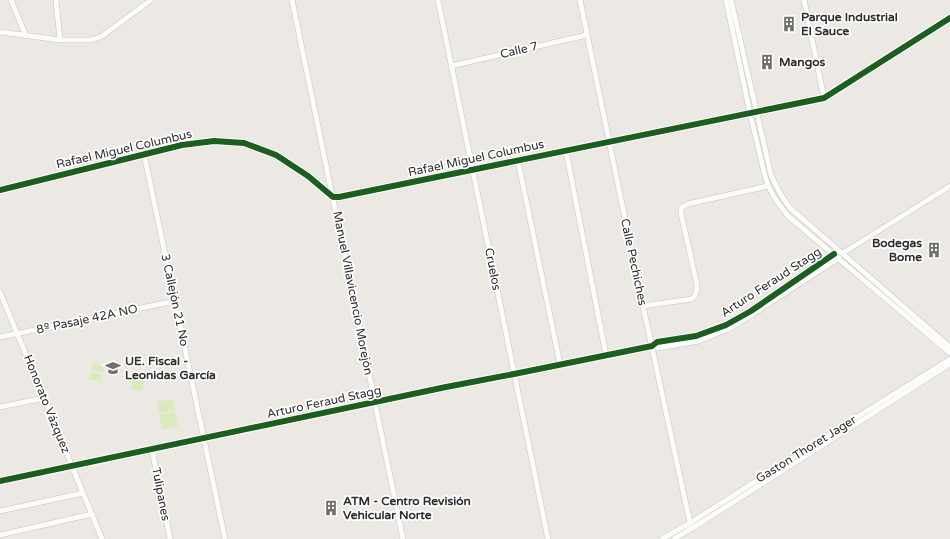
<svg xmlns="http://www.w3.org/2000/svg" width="950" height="539" viewBox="0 0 950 539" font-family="'Varela Round',sans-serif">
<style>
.pitch{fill:#d9eabb}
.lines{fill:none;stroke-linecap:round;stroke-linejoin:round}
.minor-casing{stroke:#c5c4c5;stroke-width:6}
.minor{stroke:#fcfcfb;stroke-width:5}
.cycleway-casing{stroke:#fff;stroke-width:8}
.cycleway{stroke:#1b5e20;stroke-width:6}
.labels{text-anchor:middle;stroke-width:3.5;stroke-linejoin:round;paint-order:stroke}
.poi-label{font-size:12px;font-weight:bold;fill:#2e2e2e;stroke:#fff;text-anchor:start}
.street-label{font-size:12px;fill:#2e2e2e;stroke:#fff}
</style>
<rect width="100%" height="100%" fill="#ece8e4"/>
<!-- pitch -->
<g class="pitch">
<polygon points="93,363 104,366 103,372 91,370"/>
<polygon points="134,370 146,373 142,391 131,389"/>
<polygon points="91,372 102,375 101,381 89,379"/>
<polygon points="173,399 175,410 159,413 157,402"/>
<polygon points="175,411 178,426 163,430 159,415"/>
</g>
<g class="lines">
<!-- minor casing -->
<g class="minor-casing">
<g id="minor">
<polyline points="11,0 26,36"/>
<polyline points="56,0 60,40"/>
<polyline points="292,0 403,539"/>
<polyline points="438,0 548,539"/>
<polyline points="580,0 643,306 690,523"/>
<path d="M726,0L750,113L765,176C769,192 778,203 788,216L950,353"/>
<path d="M731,0L771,175C776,187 782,197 790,208L950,347"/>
<polyline points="804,0 824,98"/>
<polyline points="0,32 60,40 91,40 102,36 151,0"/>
<polyline points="451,66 587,35"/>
<polyline points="566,151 606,355"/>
<polyline points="144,154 225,539"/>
<polyline points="518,161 560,364"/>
<polyline points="0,190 182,145 214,141 244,143 276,155 308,176 333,197 339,197 824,98 950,18"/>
<polyline points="843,253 950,186"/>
<polyline points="0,292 102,539"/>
<polyline points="643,306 692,299 696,294 697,285 681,213 681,208 688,204 768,186"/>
<polyline points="0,337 175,301"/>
<polyline points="652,346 658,348 699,341 728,329 753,314 839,258"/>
<polyline points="0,407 44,398"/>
<polyline points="152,449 170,539"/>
<polyline points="0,481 446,387 514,374 652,346 657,342 696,336 726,325 751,311 834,254"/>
<polyline points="0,511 83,493"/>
<polyline points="0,535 92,514"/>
<polyline points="662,539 690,523 841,427 950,359"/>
<polyline points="674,539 702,522 950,364"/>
</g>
</g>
<!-- minor -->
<use href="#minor" class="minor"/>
<!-- cycleway casing -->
<g class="cycleway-casing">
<g id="cycleway">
<polyline points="0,190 182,145 214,141 244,143 276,155 308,176 333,197 339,197 824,98 950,18"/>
<polyline points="0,481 446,387 514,374 652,346 657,342 696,336 726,325 751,311 834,254"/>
</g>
</g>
<!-- cycleway -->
<use href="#cycleway" class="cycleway"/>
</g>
<!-- icons -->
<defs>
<g id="building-bare" transform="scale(1.2)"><path d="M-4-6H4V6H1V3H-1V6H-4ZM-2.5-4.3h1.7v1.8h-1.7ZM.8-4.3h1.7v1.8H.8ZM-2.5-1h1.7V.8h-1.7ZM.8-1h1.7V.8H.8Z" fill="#706f6e" stroke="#fff" stroke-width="2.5" paint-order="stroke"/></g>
<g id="school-bare" transform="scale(1.2)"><path d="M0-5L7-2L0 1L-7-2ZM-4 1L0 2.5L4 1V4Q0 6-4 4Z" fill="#706f6e" stroke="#fff" stroke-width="2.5" paint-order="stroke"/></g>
</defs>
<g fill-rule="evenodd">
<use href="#building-bare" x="789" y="24"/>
<use href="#building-bare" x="767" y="62"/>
<use href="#building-bare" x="934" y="250"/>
<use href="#school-bare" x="113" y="368"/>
<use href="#building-bare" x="331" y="508"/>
</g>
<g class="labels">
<!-- poi labels -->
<g class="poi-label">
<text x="801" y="21">Parque Industrial<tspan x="801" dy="14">El Sauce</tspan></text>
<text x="779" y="66">Mangos</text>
<text x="922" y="247" text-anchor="end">Bodegas<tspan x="922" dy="14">Bome</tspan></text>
<text x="125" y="365">UE. Fiscal -<tspan x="125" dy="14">Leonidas García</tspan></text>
<text x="343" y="505">ATM - Centro Revisión<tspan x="343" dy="14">Vehicular Norte</tspan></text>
</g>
<!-- street labels -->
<g class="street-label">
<text transform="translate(519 50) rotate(-13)" y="4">Calle 7</text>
<text transform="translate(124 149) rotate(-13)" y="4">Rafael Miguel Columbus</text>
<text transform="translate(476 158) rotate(-12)" y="4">Rafael Miguel Columbus</text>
<text transform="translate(634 262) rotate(78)" y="4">Calle Pechiches</text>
<text transform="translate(493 269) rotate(79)" y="4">Cruelos</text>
<text transform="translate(771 282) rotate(-33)" y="4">Arturo Feraud Stagg</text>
<text transform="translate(353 293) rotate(79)" y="4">Manuel Villavicencio Morejón</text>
<text transform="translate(175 300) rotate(78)" y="4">3 Callejón 21 No</text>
<text transform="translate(87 319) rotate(-12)" y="4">8º Pasaje 42A NO</text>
<text transform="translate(324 402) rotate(-12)" y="4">Arturo Feraud Stagg</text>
<text transform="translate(47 404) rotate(68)" y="4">Honorato Vázquez</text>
<text transform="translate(806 449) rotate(-32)" y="4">Gaston Thoret Jager</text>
<text transform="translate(161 494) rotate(79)" y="4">Tulipanes</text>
</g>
</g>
</svg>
